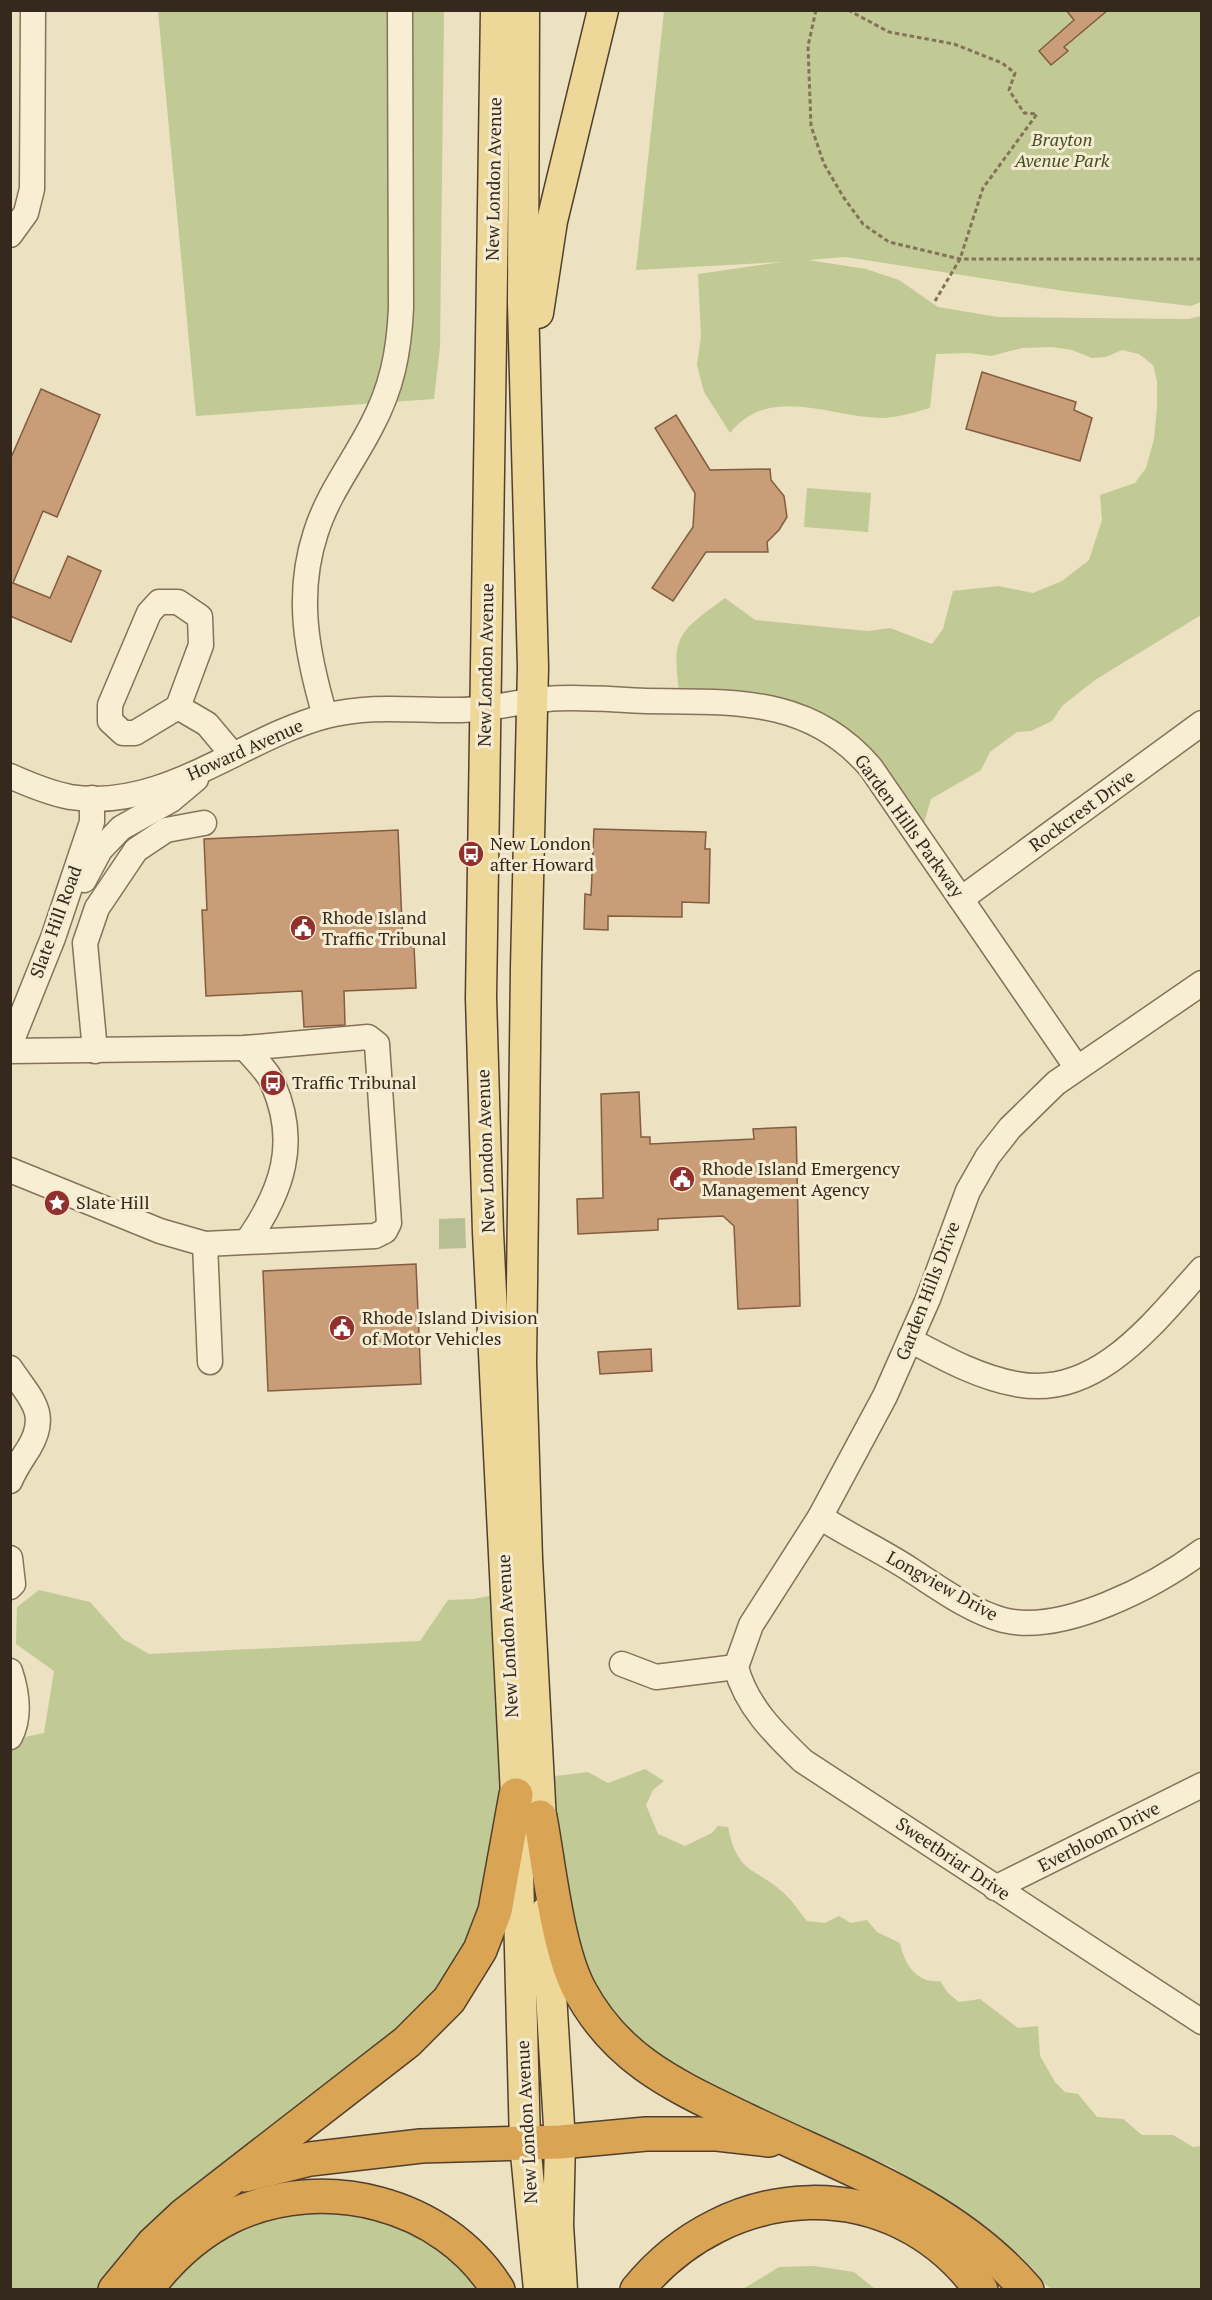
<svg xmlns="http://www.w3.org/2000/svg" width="1212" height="2300" viewBox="0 0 1212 2300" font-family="'PT Serif',serif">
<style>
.green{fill:#c1c995}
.cemetery{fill:#b7be94}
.building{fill:#c99d78;stroke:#835d40;stroke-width:1.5}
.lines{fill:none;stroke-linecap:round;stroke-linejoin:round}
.minor-casing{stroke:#847259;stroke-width:27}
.major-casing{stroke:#52402e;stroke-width:33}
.highway-casing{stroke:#52402e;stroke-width:36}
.path{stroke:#847259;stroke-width:3;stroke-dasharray:4.5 3;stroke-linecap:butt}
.minor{stroke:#f7eed3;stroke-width:24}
.major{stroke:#eed899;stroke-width:30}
.highway{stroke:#d9a454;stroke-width:33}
.labels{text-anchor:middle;stroke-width:6;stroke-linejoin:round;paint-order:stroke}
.park-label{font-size:18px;font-style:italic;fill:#435024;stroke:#f4ebd0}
.street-label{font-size:18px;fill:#35291d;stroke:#f4ebd0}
.poi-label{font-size:18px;fill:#35291d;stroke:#f4ebd0;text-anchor:start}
</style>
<rect width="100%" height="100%" fill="#ece1c1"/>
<!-- green -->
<g class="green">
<polygon points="158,11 444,11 440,347 434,399 196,416"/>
<path d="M664,11H1201V302L1191,306L1064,291L846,257L808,260L866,269L899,280L938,307L998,317L1188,319L1201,316V615L1095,680L1062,706L1052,721L1031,731L1017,732L990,752L981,770L931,799L919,840L859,757L807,722L680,700C672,637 674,635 725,598L755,620L868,631L890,628L932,644L943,629L953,591L998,586L1033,593L1062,581L1089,560L1102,520L1100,495L1135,483L1146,468L1154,439L1157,407V381L1153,365L1139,354L1122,350L1106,357L1092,358L1072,350L1052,347L1022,348L991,356L969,353L936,354L930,408C915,412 896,418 881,418C830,417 769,384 730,433L704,392L697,365L701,336L698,274L782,262L636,270Z"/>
<polygon points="807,488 871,493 868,532 804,527"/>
<polygon points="39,1590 90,1602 123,1639 149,1654 420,1641 448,1600 473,1599 499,1594 504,1834 460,1973 106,2289 11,2290 11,1740 44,1733 54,1671 16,1644 17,1607"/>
<path d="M645,1769L664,1781L653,1790L646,1805L658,1834L685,1846L712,1833L718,1826L728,1827C738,1877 756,1866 786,1895C794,1903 800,1913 807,1921L825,1923L839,1916L851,1923L867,1920L877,1932L900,1943C904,1964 917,1984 940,1981L948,1993L959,2002L980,1999L1018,2028L1038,2026L1040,2056L1055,2082L1065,2092L1078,2094L1097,2117L1123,2119L1142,2135H1173L1193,2147L1201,2146V2289H1051L956,2207L890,2166L656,2075L572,1980L539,1778L588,1772L608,1783Z"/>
<polygon points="371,2200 497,2290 139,2290 218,2219"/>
<polygon points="814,2266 854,2272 875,2289 743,2289 779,2267"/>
</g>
<!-- cemetery -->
<polygon class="cemetery" points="465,1218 466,1248 439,1249 439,1219"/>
<!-- building -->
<g class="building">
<polygon points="1066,10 1108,10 1064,47 1068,51 1051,65 1039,51 1074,20"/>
<polygon points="982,372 1076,402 1074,410 1092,418 1080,461 966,429"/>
<polygon points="41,389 100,415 57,517 43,511 13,583 50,598 68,556 101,571 71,642 10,616 10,460"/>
<polygon points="676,415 710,470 770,469 771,480 784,496 787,517 779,530 767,542 768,552 706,552 673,601 652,588 693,527 695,493 655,428"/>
<polygon points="594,829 706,832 705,849 710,849 709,903 682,902 682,917 608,916 608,930 584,929 585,894 591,895"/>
<polygon points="398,830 403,947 414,946 416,988 344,991 345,1025 304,1027 302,991 206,996 202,910 207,910 204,839"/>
<polygon points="639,1092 641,1137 650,1137 650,1144 754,1139 753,1129 796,1127 800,1306 738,1309 734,1226 723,1216 658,1219 658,1230 578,1234 577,1199 603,1198 601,1094"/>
<polygon points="416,1264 421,1384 268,1391 263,1271"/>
<polygon points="651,1349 652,1371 600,1374 598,1352"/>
</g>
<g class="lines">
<!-- minor casing -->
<g class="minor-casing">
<g id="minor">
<polyline points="10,235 26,213 32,189 33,10"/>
<polyline points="178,707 201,645 200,617 178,602 159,602 149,613 110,705 110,721 123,733 135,733 178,707 207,724 233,755"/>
<path d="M325,716C307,654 295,595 316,532C328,494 353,462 371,427C392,388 399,352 401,308L400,10"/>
<path d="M10,776C30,785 50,793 70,797C163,812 242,738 326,716C371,704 416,711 461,710C490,709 518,702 547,699C579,696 614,700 646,701C732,702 810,696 871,768L1077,1068"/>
<polyline points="84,880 100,850 121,828 171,800 196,779"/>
<polyline points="961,899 1202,723"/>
<path d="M1202,983L1056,1083L1010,1128L988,1156L968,1191L928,1299L885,1396L820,1517L751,1625L736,1667C746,1706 775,1734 803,1761L1202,2022"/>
<polyline points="10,1045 53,938 92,822 92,798"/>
<path d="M245,1048C254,1059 268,1071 273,1084C299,1143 282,1191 248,1240"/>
<polyline points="10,1051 245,1048 368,1037 377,1044 389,1223 385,1231 375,1236 205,1244 160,1231 10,1170"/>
<polyline points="95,1051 85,943 97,908 136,850 166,830 204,823"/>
<polyline points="205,1244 210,1362"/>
<path d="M910,1340C944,1358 978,1377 1016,1384C1097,1400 1154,1322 1202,1269"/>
<path d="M10,1368C30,1398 50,1413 29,1448C22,1459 15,1469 10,1481"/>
<path d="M820,1517C850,1536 882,1551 911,1570C939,1588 970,1611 1003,1620C1063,1635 1155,1586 1202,1551"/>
<polyline points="10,1558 13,1584 10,1587"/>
<polyline points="622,1664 656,1677 736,1667"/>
<path d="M10,1671C17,1692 21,1716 10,1737"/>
<polyline points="995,1888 1202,1785"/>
</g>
</g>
<!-- major casing -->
<g class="major-casing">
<g id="major">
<polyline points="496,10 481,998 488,1232 516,1795 525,2143 539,2290"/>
<polyline points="524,10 523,303 533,667 526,968 521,1363 527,1559 542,1840"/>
<polyline points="538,313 552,221 603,10"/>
<polyline points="546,1912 560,2142 558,2225 562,2290"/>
</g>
</g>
<!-- highway casing -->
<g class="highway-casing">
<g id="highway">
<path d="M540,1817C549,1865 557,1947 579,1989C617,2061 676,2086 746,2120C845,2168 953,2204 1027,2290"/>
<polyline points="245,2175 310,2159 421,2146 560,2142 646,2134 717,2134 769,2140"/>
<polyline points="115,2290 153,2244 184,2215 407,2042 449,2000 480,1950 495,1911 516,1795"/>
<path d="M146,2290C169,2259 197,2233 232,2216C323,2173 444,2202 498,2290"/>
<path d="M637,2290C727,2179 893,2168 981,2290"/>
</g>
</g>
<!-- path -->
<g class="path">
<polyline points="816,10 808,46 811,126 824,164 844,198 863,224 889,242 960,259 1202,259"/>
<polyline points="848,10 889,32 954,44 1002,63 1015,73 1009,90 1024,113 1037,114 983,188 960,259 935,301"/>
</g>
<!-- minor -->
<use href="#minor" class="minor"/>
<!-- major -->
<use href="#major" class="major"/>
<!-- highway -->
<use href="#highway" class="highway"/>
</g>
<!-- icons -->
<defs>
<g id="bus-disc" transform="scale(1.35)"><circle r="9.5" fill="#91302c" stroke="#f4ebd0"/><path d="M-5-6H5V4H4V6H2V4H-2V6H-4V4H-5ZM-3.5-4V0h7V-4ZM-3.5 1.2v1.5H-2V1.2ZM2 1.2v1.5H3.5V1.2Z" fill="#fff"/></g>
<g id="civic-disc" transform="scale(1.35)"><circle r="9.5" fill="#91302c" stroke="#f4ebd0"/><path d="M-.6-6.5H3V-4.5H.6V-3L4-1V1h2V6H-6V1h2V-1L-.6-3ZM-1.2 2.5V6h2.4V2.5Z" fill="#fff"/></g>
<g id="sight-disc" transform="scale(1.35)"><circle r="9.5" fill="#91302c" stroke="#f4ebd0"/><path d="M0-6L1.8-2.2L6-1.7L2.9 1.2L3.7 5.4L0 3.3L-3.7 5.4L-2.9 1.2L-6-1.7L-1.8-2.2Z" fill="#fff"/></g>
</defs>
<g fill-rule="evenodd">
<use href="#bus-disc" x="471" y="854"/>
<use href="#civic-disc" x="303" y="928"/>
<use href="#bus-disc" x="273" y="1083"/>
<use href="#civic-disc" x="682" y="1179"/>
<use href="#sight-disc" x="57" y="1203"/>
<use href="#civic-disc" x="342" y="1328"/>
</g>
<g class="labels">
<!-- park labels -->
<g class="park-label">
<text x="1062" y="146">Brayton<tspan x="1062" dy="21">Avenue Park</tspan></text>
</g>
<!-- street labels -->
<g class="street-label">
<text transform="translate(494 179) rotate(-89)" y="6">New London Avenue</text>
<text transform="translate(486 665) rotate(-89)" y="6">New London Avenue</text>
<text transform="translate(245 750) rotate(-24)" y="6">Howard Avenue</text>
<text transform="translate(1082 811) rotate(-36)" y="6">Rockcrest Drive</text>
<text transform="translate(909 826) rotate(54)" y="6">Garden Hills Parkway</text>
<text transform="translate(56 922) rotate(-70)" y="6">Slate Hill Road</text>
<text transform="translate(486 1151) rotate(-92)" y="6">New London Avenue</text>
<text transform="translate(928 1291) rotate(-69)" y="6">Garden Hills Drive</text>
<text transform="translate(942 1586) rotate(29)" y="6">Longview Drive</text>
<text transform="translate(508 1636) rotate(-93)" y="6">New London Avenue</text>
<text transform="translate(1099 1837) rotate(-27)" y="6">Everbloom Drive</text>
<text transform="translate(953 1859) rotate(34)" y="6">Sweetbriar Drive</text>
<text transform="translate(527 2122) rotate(-93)" y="6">New London Avenue</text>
</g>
<!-- poi labels -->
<g class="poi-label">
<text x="490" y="850">New London<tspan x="490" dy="21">after Howard</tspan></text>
<text x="322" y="924">Rhode Island<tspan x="322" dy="21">Traffic Tribunal</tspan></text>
<text x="292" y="1089">Traffic Tribunal</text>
<text x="702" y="1175">Rhode Island Emergency<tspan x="702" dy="21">Management Agency</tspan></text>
<text x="76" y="1209">Slate Hill</text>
<text x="362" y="1324">Rhode Island Division<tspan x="362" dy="21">of Motor Vehicles</tspan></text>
</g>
</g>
<!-- border -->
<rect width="1212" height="2300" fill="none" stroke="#35291d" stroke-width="24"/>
</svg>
